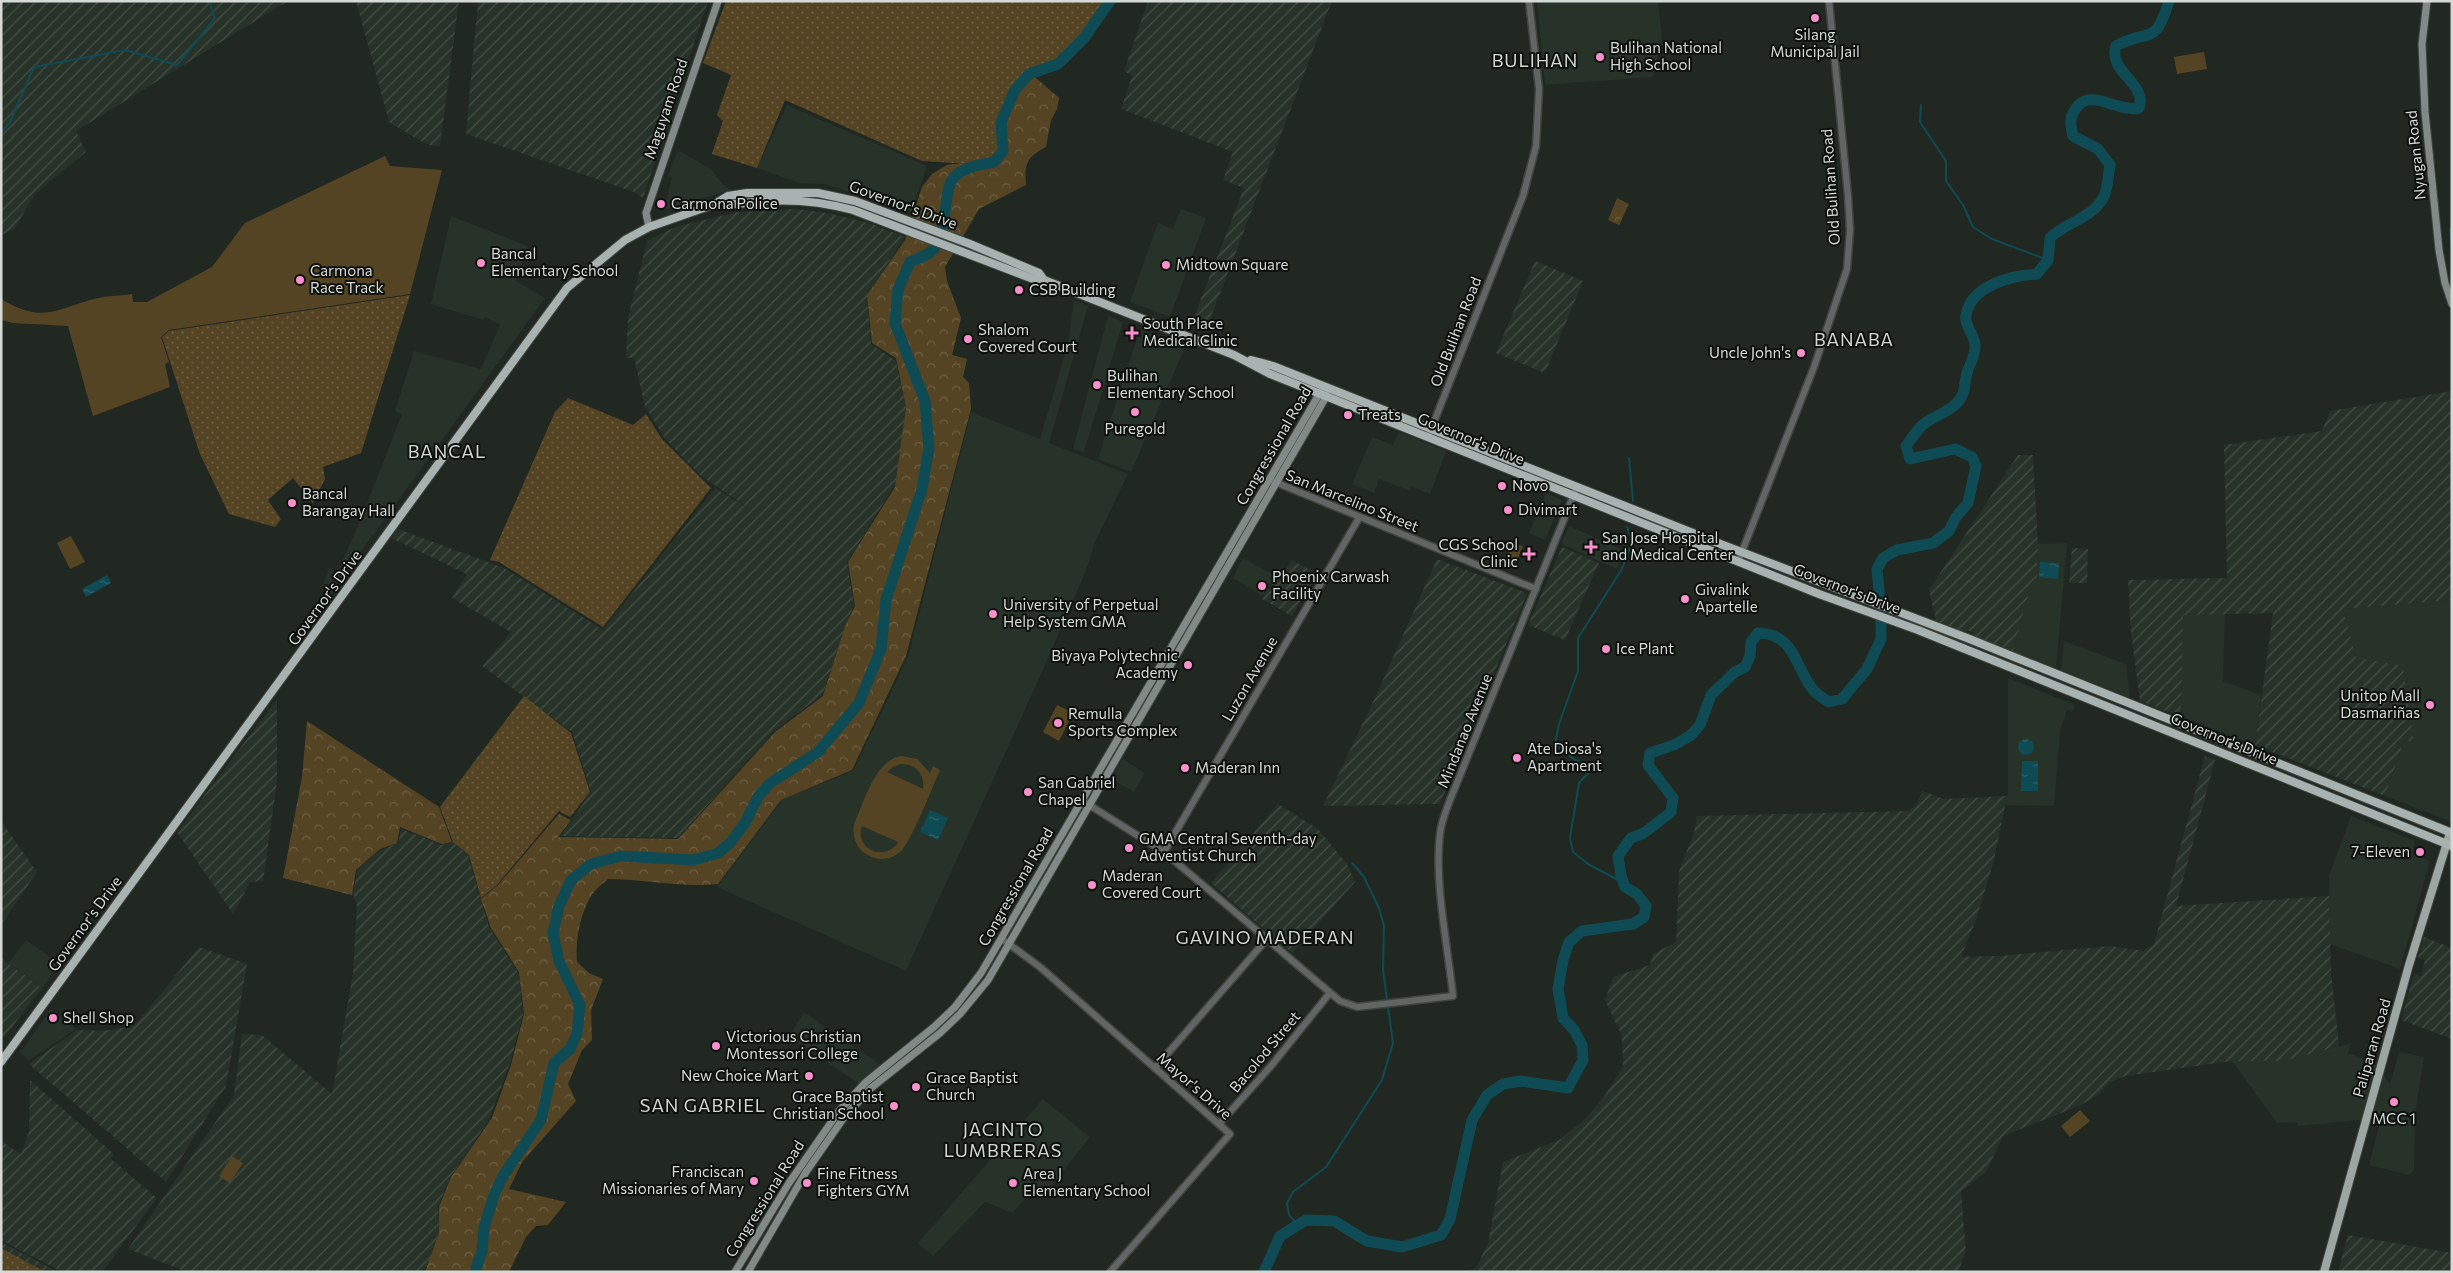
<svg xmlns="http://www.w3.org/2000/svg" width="2453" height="1273" viewBox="0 0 2453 1273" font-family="Commissioner,sans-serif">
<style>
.built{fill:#273228}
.industrial{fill:url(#industrial-furrows)}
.grass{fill:url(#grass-dots)}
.forest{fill:url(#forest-crowns)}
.pitch{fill:#554424;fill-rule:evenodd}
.water{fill:url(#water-ripples)}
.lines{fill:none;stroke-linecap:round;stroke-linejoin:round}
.stream{stroke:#0f4b54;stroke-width:2}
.river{stroke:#0f4b54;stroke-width:11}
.tertiary-casing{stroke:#3e443f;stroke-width:9}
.secondary-casing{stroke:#3e443f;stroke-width:9}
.primary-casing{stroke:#3e443f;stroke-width:10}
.trunk-casing{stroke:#3e443f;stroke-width:10}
.tertiary{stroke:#616664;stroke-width:6}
.secondary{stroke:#828a88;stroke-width:7}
.primary{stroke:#9ca6a3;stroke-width:8}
.trunk{stroke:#a8b2b0;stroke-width:8}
.poi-dot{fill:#f890cc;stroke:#0d100d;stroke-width:2}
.labels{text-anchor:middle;stroke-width:4;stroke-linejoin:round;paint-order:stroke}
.poi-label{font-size:15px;fill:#d6dad6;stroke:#0d100d;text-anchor:start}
.street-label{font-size:15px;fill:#d6dad6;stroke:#0d100d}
.quarter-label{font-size:18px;letter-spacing:1px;fill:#cfd7cf;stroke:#0d100d}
</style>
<defs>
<pattern id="industrial-furrows" width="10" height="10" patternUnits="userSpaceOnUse" patternTransform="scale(1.25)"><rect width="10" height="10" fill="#273228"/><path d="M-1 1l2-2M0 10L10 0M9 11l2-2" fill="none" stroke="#464f46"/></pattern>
<pattern id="grass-dots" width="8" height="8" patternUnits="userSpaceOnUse" patternTransform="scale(1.25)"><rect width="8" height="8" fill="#554424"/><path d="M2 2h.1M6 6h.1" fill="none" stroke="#6d5e43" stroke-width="1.8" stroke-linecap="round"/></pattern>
<pattern id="forest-crowns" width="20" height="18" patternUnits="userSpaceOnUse" patternTransform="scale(1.25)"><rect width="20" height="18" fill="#554424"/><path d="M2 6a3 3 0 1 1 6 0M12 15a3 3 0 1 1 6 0" fill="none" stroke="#6d5e43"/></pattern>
<pattern id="water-ripples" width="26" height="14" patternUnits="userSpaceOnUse" patternTransform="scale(1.25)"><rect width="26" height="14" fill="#0f4b54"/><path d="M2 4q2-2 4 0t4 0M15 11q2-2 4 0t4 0" fill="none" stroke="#31646c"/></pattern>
</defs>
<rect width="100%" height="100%" fill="#212822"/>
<!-- built -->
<g class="built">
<polygon points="1537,1 1658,1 1662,36 1653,77 1545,85"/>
<polygon points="787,105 927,166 911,212 825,184 799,183 757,168"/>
<polygon points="678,150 711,169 723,185 731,190 664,210 672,177 668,176"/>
<polygon points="1181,209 1206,218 1170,317 1130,302 1158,223 1173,229"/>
<polygon points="451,216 528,246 516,281 545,298 331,593 322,587 329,568 337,573 363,514 402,414 395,411 414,351 481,369 500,325 485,317 483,320 431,304"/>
<polygon points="1074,300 1088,306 1049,443 1128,474 1095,542 1086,571 1037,683 906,971 717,887 783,799 853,771 908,657 971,412 1040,439 1068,344"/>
<polygon points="1108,316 1123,322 1084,452 1073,449"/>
<polygon points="1140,329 1185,347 1131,472 1098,459"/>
<polygon points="1399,432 1446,451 1430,494 1412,487 1410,491 1379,479 1374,493 1352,484 1372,437 1393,445"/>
<polygon points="1546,493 1562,500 1545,540 1529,533"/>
<polygon points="1569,526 1622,550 1617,569 1561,544"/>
<polygon points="2067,543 2056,668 2013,651 2032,582 2037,577 2038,544"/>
<polygon points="1243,558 1274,575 1262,596 1233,578"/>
<polygon points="2452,600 2452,822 2385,796 2404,740 2413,743 2356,658 2343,609"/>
<polygon points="2225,613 2223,681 2261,695 2255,745 2181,717 2182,615"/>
<polygon points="2064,641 2126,664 2130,698 2061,670"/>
<polygon points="2008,678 2075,705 2072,712 2067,710 2060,732 2054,806 2005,805 2008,793"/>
<polygon points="1123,759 1145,773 1134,792 1111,779"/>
<polygon points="2351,816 2415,841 2412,854 2430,861 2400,969 2330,944 2329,876"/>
<polygon points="26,940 60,964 42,988 9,963"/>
<polygon points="51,1009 76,1029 29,1060 20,1053"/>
<polygon points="804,1012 831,1031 828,1034 832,1037 835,1034 884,1067 862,1086 789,1036"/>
<polygon points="2351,1043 2348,1053 2372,1061 2390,1084 2399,1052 2424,1057 2415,1115 2414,1170 2409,1175 2369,1165 2381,1118 2299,1126 2296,1122 2277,1123 2232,1061 2284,1061"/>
<polygon points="1043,1099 1090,1137 1042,1198 1032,1190 1013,1213 985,1202 933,1256 918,1243"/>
</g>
<!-- industrial -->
<g class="industrial">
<polygon points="1,1 288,1 76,131 86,152 36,193 14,229 1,235"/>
<polygon points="356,1 459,1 440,146 430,145 419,140 389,122"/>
<polygon points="478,1 708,1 643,198 634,192 466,134"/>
<polygon points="1148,1 1332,1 1206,330 1191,325 1244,188 1223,180 1233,152 1121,109 1132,76 1124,71"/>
<polygon points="795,209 828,213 872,224 905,237 867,295 871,344 896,361 906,407 896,483 847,562 854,606 845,626 823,694 774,731 678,838 560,836 591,792 572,732 482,666 511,632 452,598 467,574 391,538 398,529 504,568 603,630 715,488 760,516 701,476 665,439 645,407 634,358 626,358 628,317 647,241 675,227 737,212"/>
<polygon points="1535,261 1583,281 1545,373 1496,353"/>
<polygon points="2452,391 2452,600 2343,609 2356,658 2403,666 2414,743 2404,740 2385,796 2255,745 2273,613 2183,615 2181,717 2140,701 2131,633 2128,580 2227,578 2224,445 2322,431 2330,411"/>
<polygon points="2018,455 2033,455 2038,544 2037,577 2032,582 2013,651 1974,636 1973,632 1967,630 1965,632 1936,621 1929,590"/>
<polygon points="1562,547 1599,563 1565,640 1528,625"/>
<polygon points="2072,548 2088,549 2087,583 2069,583"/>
<polygon points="1437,559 1524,592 1526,596 1440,804 1323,806 1375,698"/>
<polygon points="1292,560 1317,574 1292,616 1262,599 1267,589 1271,590 1274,586 1270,583 1277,569 1284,571"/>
<polygon points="277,699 277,781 263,881 250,882 233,914 177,832"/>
<polygon points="2205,756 2215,760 2176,906 2329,896 2331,971 2339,1046 2284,1061 2232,1061 2125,1076 2109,1083 2098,1095 2079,1106 2003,1136 1986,1172 1961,1191 1966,1251 1958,1272 1463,1272 1476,1268 1488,1243 1503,1162 1561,1139 1585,1119 1604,1097 1623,1066 1622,1036 1605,1000 1613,977 1650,965 1653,954 1676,942 1679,871 1694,833 1697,816 1908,811 1917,804 1922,791 1944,799 2007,796 1994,860 1977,917 1961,957 1999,956 2110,946 2143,951 2154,944"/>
<polygon points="1278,804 1318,829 1347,864 1355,882 1292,953 1211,883"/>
<polygon points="1,821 37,872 1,925"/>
<polygon points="401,829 442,845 453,842 468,855 489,927 519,974 523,1014 511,1060 489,1120 451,1176 438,1207 439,1234 425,1272 187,1272 128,1249 234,1095 242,1034 262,1035 332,1094 353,973 357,906 353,894 357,870 380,850 398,843"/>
<polygon points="2424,937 2452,948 2452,1039 2401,1020 2414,974 2421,976 2425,960 2418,958"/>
<polygon points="199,947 247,964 226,1086 166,1182 29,1064 77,1030 102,1031 134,1026"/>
<polygon points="1,958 42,988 1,1041"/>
<polygon points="30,1080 114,1154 111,1159 157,1198 102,1272 62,1272 1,1240 1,1141 21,1154 29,1131"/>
<polygon points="2348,1235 2452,1253 2452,1272 2338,1272"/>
<polygon points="1,1242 58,1272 1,1272"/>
</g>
<!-- grass -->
<g class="grass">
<polygon points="726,1 1107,1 1082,37 1057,62 1029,71 1013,88 998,122 1000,149 992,160 970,164 922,161 785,100 757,168 712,154 723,121 717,115 731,75 703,63"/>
<polygon points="410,295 361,453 323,467 325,479 313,503 293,478 268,500 281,519 275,527 229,514 200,454 162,337 169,331"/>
<polygon points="568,398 633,425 646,414 662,439 711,488 603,627 499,562 490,560 555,412"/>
<polygon points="524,696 571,733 590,792 570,817 559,811 497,885 481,898 469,855 453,842 440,807"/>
<polygon points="1,1248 45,1272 1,1272"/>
</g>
<!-- forest -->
<g class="forest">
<path d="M1029,72L1059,98L1057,109L1051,120L1046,147C1027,157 1024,163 1026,185L979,209L945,267L947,281L961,318L952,355L967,359L963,377L969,383L971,409L906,656L852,770L781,800L718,884C680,888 645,879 608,879C602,884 595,890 591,896C580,915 575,940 577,962L589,973L603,979L591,1010L592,1040L582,1050L568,1084L576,1101L522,1162L509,1189L566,1202L548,1225L536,1226L526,1237L509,1272H425L439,1233V1207L451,1177L492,1118L511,1065L524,1014L519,972L491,928L481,899L498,885L559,814L571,820L558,837L678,839L775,732L823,696L845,626L855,606L848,562L895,487L906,407L896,358L872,343L867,295L905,240L922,187L932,174L947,165L992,160L1000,149L999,122L1014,88Z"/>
<polygon points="1617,198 1629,204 1619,225 1608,220"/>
<polygon points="307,721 439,807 452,842 442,844 400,827 397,843 380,849 356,870 352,895 283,878 302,777"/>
</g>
<!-- pitch -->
<g class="pitch">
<polygon points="2204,52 2207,69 2177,74 2174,57"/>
<path d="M385,156L390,166L442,170L410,294L169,330L161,337L169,362L165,364L170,387L93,416L68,326L13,323L1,320V299C40,322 51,312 90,300C103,296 118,296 132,294L133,302H147L212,267L245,223Z"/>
<polygon points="71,536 85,562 70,569 57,543"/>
<polygon points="1512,543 1523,546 1516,563 1506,559"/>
<polygon points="1057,705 1073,713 1059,741 1043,732"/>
<path d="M902,756L917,759L930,773L933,766L940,770C933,786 912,839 902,850C892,860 878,862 866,854C856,848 852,836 854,824C864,802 876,758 902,756ZM901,764C916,764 925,774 923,789L887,772L893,767ZM862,826L898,842V843C884,862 854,849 862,826Z"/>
<polygon points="2080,1110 2090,1121 2070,1137 2061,1126"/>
<polygon points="232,1156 243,1163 230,1183 219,1176"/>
</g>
<!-- water -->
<g class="water">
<polygon points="2040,562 2059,563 2058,579 2039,577"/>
<polygon points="107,575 111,583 86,597 82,589"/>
<circle cx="2026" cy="747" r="8"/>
<polygon points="2022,761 2038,761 2038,791 2021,791"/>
<polygon points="930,810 948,818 938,840 920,832"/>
</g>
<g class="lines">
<!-- stream -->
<g class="stream">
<polyline points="1921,105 1920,122 1946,161 1946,181 1963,205 1973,227 1992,239 2048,260"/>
<polyline points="1,133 10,122 34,67 125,50 177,65 215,18 209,1"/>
<polyline points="2450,229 2452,250"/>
<polyline points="1629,458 1633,501"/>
<polyline points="1352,863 1364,877 1379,908 1384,926 1383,970 1387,1000"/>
<polyline points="1624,883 1588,864 1573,852 1570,838 1579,783 1594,767 1575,760 1555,744 1559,724 1578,671 1578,638 1622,569 1630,547 1631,538 1627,527"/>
<polyline points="1298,1225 1289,1215 1287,1203 1293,1192 1326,1167 1382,1080 1393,1043 1388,1007"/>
</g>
<!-- river -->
<g class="river">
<path d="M475,1272L482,1251L484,1228L494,1195L503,1176L541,1120L554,1063L570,1049L577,1034L580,1005L559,961L553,933L559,906L571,880L591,864L621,856L694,860L718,853L730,843L745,823L758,797L769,784L818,752L859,703L881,649L886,600L922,489L929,448L925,401L895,323L898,290L910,262C919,258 931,255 936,246C940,241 941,234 942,228C952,183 939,171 994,162L1003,151L1001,122L1015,90L1029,74L1058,64L1084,38L1110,1"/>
<path d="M1264,1272L1280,1236L1306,1220L1334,1221L1367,1241L1402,1247L1441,1235L1450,1219L1472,1120L1487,1095L1503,1084L1521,1081L1568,1088L1583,1060L1582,1045L1574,1030L1563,1018L1558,989L1563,960L1569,942L1582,931L1633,924L1644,917L1646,906L1637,894L1625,887L1621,876L1618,856L1631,838L1644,833L1671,812L1673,798L1648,765L1650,753L1674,745L1690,736L1700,725L1711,695L1735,672L1745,667L1750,656L1751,642L1758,633C1794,634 1794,663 1811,687C1816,694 1822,698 1829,702L1842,699L1867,669L1881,639V612L1877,569L1883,558L1897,550L1933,543L1949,531L1956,517L1968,503L1976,466L1972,457L1955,449L1910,459L1906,446C1912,438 1917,429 1925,423C1936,415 1952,411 1960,399C1966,392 1964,385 1966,377C1968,366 1976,356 1975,344C1974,335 1964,324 1966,315C1971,285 2013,275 2037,274L2048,260L2050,238C2066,222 2095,217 2104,196C2108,187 2108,174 2110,165L2098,149L2073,136C2070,124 2069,117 2077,107C2090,88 2120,113 2139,108C2148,83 2107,72 2116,46C2150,27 2154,49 2169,1"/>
</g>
<!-- tertiary casing -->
<g class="tertiary-casing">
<g id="tertiary">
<polyline points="1428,437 1523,196 1536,146 1539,89 1529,1"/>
<polyline points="1270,480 1536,589"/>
<polyline points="1738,562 1814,367 1847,269 1850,230 1848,196 1829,1"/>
<path d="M1086,803L1164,852L1340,1001L1357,1007L1453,996C1448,948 1434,881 1440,834C1441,822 1446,811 1450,800L1577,487"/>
<polyline points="1164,852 1359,518"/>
<polyline points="1002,939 1040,967 1230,1134 1110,1272"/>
<polyline points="1155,1068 1267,939"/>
<polyline points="1220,1123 1271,1066 1329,994"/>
</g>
</g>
<!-- secondary casing -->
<g class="secondary-casing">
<g id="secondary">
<polyline points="2427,1 2422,44 2425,112 2439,250 2445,283 2452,304"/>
<polyline points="649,227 646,213 718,1"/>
<polyline points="735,1272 789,1183 839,1111 866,1082 934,1027 955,1007 981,973 1321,391"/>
<polyline points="748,1272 806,1172 845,1116 871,1088 940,1033 960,1014 988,980 1326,397 1326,393"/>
</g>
</g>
<!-- primary casing -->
<g class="primary-casing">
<polyline id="primary" points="2324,1272 2409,965 2450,833"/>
</g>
<!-- trunk casing -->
<g class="trunk-casing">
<g id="trunk">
<path d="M715,204C732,206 747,202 765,201C794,199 824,202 853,210L1036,280H1044L1234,355L1270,374L1318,393L1819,594L1918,630L2452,846"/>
<polyline points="1251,360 1273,366 1723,545 1967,638 2452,833"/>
<polyline points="1,1062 542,322 567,288 625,240 649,227 715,204 728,196 747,193 818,193 855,201 970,244 1039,273 1044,280"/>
</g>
</g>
<!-- tertiary -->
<use href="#tertiary" class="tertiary"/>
<!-- secondary -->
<use href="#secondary" class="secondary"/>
<!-- primary -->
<use href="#primary" class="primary"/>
<!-- trunk -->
<use href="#trunk" class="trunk"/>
</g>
<!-- markers -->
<g class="poi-dot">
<circle cx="1815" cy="18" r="5"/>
<circle cx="1600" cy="57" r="5"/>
<circle cx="661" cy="204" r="5"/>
<circle cx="481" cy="263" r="5"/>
<circle cx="1166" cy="265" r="5"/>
<circle cx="300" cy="280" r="5"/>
<circle cx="1019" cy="290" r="5"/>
<path d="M1129.5 325.5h5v5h5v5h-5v5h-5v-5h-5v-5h5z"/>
<circle cx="968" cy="339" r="5"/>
<circle cx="1801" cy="353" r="5"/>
<circle cx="1097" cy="385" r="5"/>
<circle cx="1135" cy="412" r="5"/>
<circle cx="1348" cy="415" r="5"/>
<circle cx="1502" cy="486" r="5"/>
<circle cx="292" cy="503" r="5"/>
<circle cx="1508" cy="510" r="5"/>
<path d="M1588.5 539.5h5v5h5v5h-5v5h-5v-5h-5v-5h5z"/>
<path d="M1526.5 546.5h5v5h5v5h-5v5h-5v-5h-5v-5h5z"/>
<circle cx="1262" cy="586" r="5"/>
<circle cx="1685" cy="599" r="5"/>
<circle cx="993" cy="614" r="5"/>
<circle cx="1606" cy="649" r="5"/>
<circle cx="1188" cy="665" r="5"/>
<circle cx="2430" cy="705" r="5"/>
<circle cx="1058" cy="723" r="5"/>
<circle cx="1517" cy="758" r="5"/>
<circle cx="1185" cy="768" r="5"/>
<circle cx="1028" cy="792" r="5"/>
<circle cx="1129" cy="848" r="5"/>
<circle cx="2420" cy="852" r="5"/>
<circle cx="1092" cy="885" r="5"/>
<circle cx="53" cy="1018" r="5"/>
<circle cx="716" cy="1046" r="5"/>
<circle cx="809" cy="1076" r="5"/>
<circle cx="916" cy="1087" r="5"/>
<circle cx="2394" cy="1102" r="5"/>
<circle cx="894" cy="1106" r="5"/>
<circle cx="754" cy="1181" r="5"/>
<circle cx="807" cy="1183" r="5"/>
<circle cx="1013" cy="1183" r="5"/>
</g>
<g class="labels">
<!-- poi labels -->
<g class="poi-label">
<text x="1815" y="40" text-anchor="middle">Silang<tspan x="1815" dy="17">Municipal Jail</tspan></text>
<text x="1610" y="53">Bulihan National<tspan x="1610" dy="17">High School</tspan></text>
<text x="671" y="209">Carmona Police</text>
<text x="491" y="259">Bancal<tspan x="491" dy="17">Elementary School</tspan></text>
<text x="1176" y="270">Midtown Square</text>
<text x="310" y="276">Carmona<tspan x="310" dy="17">Race Track</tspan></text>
<text x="1029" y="295">CSB Building</text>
<text x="1143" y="329">South Place<tspan x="1143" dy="17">Medical Clinic</tspan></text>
<text x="978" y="335">Shalom<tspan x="978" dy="17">Covered Court</tspan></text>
<text x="1791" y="358" text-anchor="end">Uncle John's</text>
<text x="1107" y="381">Bulihan<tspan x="1107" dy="17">Elementary School</tspan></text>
<text x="1358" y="420">Treats</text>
<text x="1135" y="434" text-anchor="middle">Puregold</text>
<text x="1512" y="491">Novo</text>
<text x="302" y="499">Bancal<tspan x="302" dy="17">Barangay Hall</tspan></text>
<text x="1518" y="515">Divimart</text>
<text x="1602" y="543">San Jose Hospital<tspan x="1602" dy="17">and Medical Center</tspan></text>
<text x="1518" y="550" text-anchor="end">CGS School<tspan x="1518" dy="17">Clinic</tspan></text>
<text x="1272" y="582">Phoenix Carwash<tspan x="1272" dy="17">Facility</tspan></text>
<text x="1695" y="595">Givalink<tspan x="1695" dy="17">Apartelle</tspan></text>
<text x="1003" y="610">University of Perpetual<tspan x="1003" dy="17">Help System GMA</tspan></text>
<text x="1616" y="654">Ice Plant</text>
<text x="1178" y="661" text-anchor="end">Biyaya Polytechnic<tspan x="1178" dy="17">Academy</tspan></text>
<text x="2420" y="701" text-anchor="end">Unitop Mall<tspan x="2420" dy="17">Dasmariñas</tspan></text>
<text x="1068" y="719">Remulla<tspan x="1068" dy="17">Sports Complex</tspan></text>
<text x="1527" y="754">Ate Diosa's<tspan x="1527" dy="17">Apartment</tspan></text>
<text x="1195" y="773">Maderan Inn</text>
<text x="1038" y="788">San Gabriel<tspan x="1038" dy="17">Chapel</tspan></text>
<text x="1139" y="844">GMA Central Seventh-day<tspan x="1139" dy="17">Adventist Church</tspan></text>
<text x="2410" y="857" text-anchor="end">7-Eleven</text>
<text x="1102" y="881">Maderan<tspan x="1102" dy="17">Covered Court</tspan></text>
<text x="63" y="1023">Shell Shop</text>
<text x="726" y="1042">Victorious Christian<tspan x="726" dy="17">Montessori College</tspan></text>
<text x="799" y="1081" text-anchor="end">New Choice Mart</text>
<text x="926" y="1083">Grace Baptist<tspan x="926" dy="17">Church</tspan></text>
<text x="884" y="1102" text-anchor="end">Grace Baptist<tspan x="884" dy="17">Christian School</tspan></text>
<text x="2394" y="1124" text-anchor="middle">MCC 1</text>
<text x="744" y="1177" text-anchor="end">Franciscan<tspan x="744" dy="17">Missionaries of Mary</tspan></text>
<text x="817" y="1179">Fine Fitness<tspan x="817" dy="17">Fighters GYM</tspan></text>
<text x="1023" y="1179">Area J<tspan x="1023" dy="17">Elementary School</tspan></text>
</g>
<!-- street labels -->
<g class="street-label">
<text transform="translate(666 109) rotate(-71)" y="5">Maguyam Road</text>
<text transform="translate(2416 155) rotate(-96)" y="5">Nyugan Road</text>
<text transform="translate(1831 187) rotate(-94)" y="5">Old Bulihan Road</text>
<text transform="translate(903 205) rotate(20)" y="5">Governor's Drive</text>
<text transform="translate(1456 332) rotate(-69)" y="5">Old Bulihan Road</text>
<text transform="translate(1471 439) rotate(22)" y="5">Governor's Drive</text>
<text transform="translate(1274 446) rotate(-60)" y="5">Congressional Road</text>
<text transform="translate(1352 501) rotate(22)" y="5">San Marcelino Street</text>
<text transform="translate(1847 589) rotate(21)" y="5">Governor's Drive</text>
<text transform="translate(325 598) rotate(-54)" y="5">Governor's Drive</text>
<text transform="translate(1250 679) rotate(-60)" y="5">Luzon Avenue</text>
<text transform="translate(1465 731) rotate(-68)" y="5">Mindanao Avenue</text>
<text transform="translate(2224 739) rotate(22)" y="5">Governor's Drive</text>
<text transform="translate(1016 887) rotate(-60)" y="5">Congressional Road</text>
<text transform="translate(85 924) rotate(-54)" y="5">Governor's Drive</text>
<text transform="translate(2372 1048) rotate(-74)" y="5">Paliparan Road</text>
<text transform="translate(1265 1052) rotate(-50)" y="5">Bacolod Street</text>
<text transform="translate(1194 1086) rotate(41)" y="5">Mayor's Drive</text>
<text transform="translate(765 1199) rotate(-58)" y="5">Congressional Road</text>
</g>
<!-- quarter labels -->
<g class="quarter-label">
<text x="1535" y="67">BULIHAN</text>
<text x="1854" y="346">BANABA</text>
<text x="447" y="458">BANCAL</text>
<text x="1265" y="944">GAVINO MADERAN</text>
<text x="703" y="1112">SAN GABRIEL</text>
<text x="1003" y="1136">JACINTO<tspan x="1003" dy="21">LUMBRERAS</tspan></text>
</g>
</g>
<!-- border -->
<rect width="2453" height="1273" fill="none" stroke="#d6dad6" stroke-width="5"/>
</svg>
